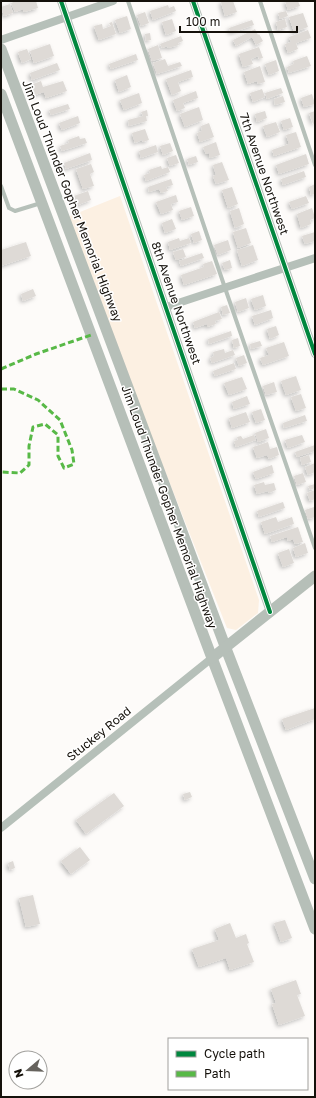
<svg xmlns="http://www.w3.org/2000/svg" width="316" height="1098" viewBox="0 0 316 1098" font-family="'Golos Text',sans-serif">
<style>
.green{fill:#fcf0e2}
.building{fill:#dedad6;filter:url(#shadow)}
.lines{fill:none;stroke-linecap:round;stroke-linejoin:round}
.service{stroke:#b6c0b9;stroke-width:4}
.minor{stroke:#b6c0b9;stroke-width:8}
.secondary{stroke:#b6bfb8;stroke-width:11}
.quiet{stroke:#58b947;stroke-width:3;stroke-dasharray:6 3;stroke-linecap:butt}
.cycleway-casing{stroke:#fff;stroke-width:6}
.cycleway{stroke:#00873e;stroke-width:4}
.labels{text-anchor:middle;stroke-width:3;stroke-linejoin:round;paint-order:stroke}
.street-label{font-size:12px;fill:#15110b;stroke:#fff}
</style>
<defs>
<filter id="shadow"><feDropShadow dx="-2" dy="2" stdDeviation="2" flood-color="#0004"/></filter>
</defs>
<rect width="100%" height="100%" fill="#fdfbf9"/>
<!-- green -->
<polygon class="green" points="120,196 259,600 258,613 236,630 227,628 65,218"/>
<!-- building -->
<g class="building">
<polygon points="16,1 36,1 38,8 24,12 23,9 15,12 11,3"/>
<polygon points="225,1 233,1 237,12 225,16 221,2"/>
<polygon points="285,1 298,1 300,6 288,10"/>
<polygon points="10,4 13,13 4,16 1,7"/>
<polygon points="168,5 169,8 174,6 176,11 153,20 150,11"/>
<polygon points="286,11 288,16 280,19 278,13"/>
<polygon points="145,12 149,23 141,26 137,15"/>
<polygon points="303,13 308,27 294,32 289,17"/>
<polygon points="127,16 131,29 120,33 115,20"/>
<polygon points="172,19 176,31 166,35 162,22"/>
<polygon points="285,19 287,27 278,30 276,22"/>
<polygon points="252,20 254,25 231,33 229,28"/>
<polygon points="112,22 116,34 99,40 94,26 102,24 103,29 111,26 109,23"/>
<polygon points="255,29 258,35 259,34 263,41 256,45 252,37 236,46 233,40"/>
<polygon points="308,30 311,38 296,43 298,49 288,53 285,44 291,42 289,37"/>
<polygon points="150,33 151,40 146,41 145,34"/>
<polygon points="181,36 183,41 178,43 179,45 168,48 167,46 162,48 160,44"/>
<polygon points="50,44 54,56 34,63 30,51"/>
<polygon points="158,45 162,58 152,61 148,49"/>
<polygon points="259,47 263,58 259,59 258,56 251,59 253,64 243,67 239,54"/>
<polygon points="27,49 31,59 22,63 18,52"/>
<polygon points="136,54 138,60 111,69 109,64"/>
<polygon points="307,56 311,66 289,73 287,67 294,64 293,61"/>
<polygon points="165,59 168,66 180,62 182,66 157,74 153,63"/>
<polygon points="276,60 279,71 269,75 265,64"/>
<polygon points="57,63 60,70 32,80 30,73"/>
<polygon points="260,66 265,82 258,84 257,81 248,84 244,72"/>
<polygon points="191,70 193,77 178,82 181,91 172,95 166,79"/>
<polygon points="127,75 131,87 119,92 115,80"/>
<polygon points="41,81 43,87 63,81 67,91 46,98 44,92 32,96 28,86"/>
<polygon points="281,88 283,93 267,99 265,93"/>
<polygon points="262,89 265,97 253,102 250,93"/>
<polygon points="196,91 198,98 183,103 185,108 177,111 173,100"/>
<polygon points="139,93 142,103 124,110 120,100"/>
<polygon points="312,94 315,104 304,107 301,98"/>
<polygon points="283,96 285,102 275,105 274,99"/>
<polygon points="68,104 70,109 51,115 49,110"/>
<polygon points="199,107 203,120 185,127 180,114"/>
<polygon points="147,110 148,116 146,116 147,121 129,126 128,120 143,116 141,112"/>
<polygon points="265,111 267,118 257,122 255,114"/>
<polygon points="315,111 315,123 313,124 309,113"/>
<polygon points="78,116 80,123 62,130 59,123"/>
<polygon points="290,118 293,127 284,130 281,121"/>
<polygon points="276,122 280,132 267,137 263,126"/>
<polygon points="209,123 214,137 200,142 197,133 202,131 201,126"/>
<polygon points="145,129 149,140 143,142 142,140 135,143 132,133"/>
<polygon points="296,132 301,147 274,156 272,150 289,144 286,135"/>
<polygon points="79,136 80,139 85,138 87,143 62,151 60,146 69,143 68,140"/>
<polygon points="216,142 220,155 210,158 209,153 206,154 203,147"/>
<polygon points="170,143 173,151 163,155 160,146"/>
<polygon points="156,145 158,152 141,158 139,151"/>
<polygon points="90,153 92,160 66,169 64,163"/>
<polygon points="306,154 309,164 279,174 276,165"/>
<polygon points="176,155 179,163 170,166 167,158"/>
<polygon points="196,156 198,162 189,165 187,159"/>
<polygon points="222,162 229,180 216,184 213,176 216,175 213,165"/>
<polygon points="91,164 94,172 90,174 94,186 83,189 76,169"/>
<polygon points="161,166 162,169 168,167 170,172 146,181 144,175 150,173 149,170"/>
<polygon points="304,171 306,177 283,185 281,179"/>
<polygon points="171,179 173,185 166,187 168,191 161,193 159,189 149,192 148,187"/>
<polygon points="315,184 315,194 311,195 309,187"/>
<polygon points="232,187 238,204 228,208 222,190"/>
<polygon points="88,191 91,200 78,205 74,196"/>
<polygon points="176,195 178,202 171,204 173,210 161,214 156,202"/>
<polygon points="306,196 309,203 292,209 289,202"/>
<polygon points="191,207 194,216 182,220 179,211"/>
<polygon points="239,208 244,224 235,228 230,211"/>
<polygon points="312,208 315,218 310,220 311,224 301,228 297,214"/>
<polygon points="172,219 176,229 165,233 162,223"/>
<polygon points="246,228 251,243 238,248 233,232"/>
<polygon points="199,231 202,240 194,243 191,234"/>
<polygon points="315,232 315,241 305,244 302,236"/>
<polygon points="179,238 180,241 189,238 191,243 170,250 168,242"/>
<polygon points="228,240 231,250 218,255 214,245"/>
<polygon points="26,242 31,256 1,266 1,250"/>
<polygon points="253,245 258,260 242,266 237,250"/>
<polygon points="183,249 186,257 176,260 173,252"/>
<polygon points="202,253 204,258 181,266 179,261"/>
<polygon points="230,260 232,268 225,270 222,263"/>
<polygon points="212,261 217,274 184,285 181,275 204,267 203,264"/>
<polygon points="33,289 36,296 23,301 21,294"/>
<polygon points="263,295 266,306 255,310 251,299"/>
<polygon points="246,298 249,308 238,312 235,302"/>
<polygon points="227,305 230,313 223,315 221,307"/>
<polygon points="271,310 273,318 255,325 252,316"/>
<polygon points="219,312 222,319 215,321 216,324 207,327 207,324 195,328 193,322"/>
<polygon points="276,326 279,335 270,339 267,329"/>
<polygon points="231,331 232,336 209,344 208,339"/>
<polygon points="238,338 240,346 234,348 232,340"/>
<polygon points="260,341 262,346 251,349 250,344"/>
<polygon points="284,342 289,356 263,365 260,358 269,355 266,348"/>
<polygon points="224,349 225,353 233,350 235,355 212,363 210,358 214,356 213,352"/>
<polygon points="244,355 247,363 239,366 236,358"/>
<polygon points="234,363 236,369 215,376 213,371"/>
<polygon points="296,376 301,390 286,395 281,381"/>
<polygon points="242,377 247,389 229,395 224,383"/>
<polygon points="274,382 277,392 266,395 263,386"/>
<polygon points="301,394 306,408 296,411 291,397"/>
<polygon points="247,396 250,404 234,409 232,402"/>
<polygon points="261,409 265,420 256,423 252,412"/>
<polygon points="246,412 250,422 232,428 229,418"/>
<polygon points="305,415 307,421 284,428 283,423"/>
<polygon points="266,429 269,438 258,442 255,433"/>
<polygon points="254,435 256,440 236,447 234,441 238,440 237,437 241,436 243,439"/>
<polygon points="302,435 305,442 288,448 285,440"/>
<polygon points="268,442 270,449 277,447 279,455 269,459 267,455 257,458 253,447"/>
<polygon points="315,445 315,451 297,457 295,452"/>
<polygon points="309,455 311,462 302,465 300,458"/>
<polygon points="315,463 315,472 308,475 305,467"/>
<polygon points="272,465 274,473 256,479 253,472"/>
<polygon points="303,473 306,482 297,485 294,476"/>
<polygon points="264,482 265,485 274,483 276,490 269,493 268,491 257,494 254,485"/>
<polygon points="315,484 315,488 310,490 308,486"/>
<polygon points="315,490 315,499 310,501 307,493"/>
<polygon points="283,502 285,508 259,517 257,511"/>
<polygon points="314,507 315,511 315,517 308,519 305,510"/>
<polygon points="276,517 278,522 292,517 294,524 265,534 261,522"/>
<polygon points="298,527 303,542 295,544 293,539 288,541 287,537 272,542 270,536"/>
<polygon points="305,543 308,553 296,557 293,548"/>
<polygon points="289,549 294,563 283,567 278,553"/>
<polygon points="315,708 315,719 286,730 282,719"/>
<polygon points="190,792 192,797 185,800 183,794"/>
<polygon points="114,793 124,806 86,834 76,820"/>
<polygon points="80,847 90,860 71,874 61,861"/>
<polygon points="13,861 15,868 10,870 8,863"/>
<polygon points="33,895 40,924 26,927 19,898"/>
<polygon points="285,920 292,938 281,942 274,923"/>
<polygon points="230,923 236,938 246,934 249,943 247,944 254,962 230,970 226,958 199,967 192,949 219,940 215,929"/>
<polygon points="296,980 301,994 297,995 305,1016 279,1025 272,1004 276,1003 271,989"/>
</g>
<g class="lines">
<!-- service -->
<g class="service">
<polyline points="128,1 225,288 315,548"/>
<polyline points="260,1 315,165"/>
<polyline points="1,186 9,208 15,211 41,203"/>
</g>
<!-- minor -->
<g class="minor">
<polyline points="61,1 270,612"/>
<polyline points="193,1 315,354"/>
<polyline points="1,40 113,1"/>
<polyline points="166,307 315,258"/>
<polyline points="1,828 212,658"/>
</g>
<!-- secondary -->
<g class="secondary">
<polyline points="1,49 225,646 315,879"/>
<polyline points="1,94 212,658 315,929"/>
<polyline points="212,658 315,576"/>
</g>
<!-- quiet -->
<g class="quiet">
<polyline points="1,369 36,354 91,335"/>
<polyline points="1,389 14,389 38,400 60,420 72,450 74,464 64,468 58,456 58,435 45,424 33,427 29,446 29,465 20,473 1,472"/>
</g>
<!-- cycleway casing -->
<g class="cycleway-casing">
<g id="cycleway">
<polyline points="61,1 270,612"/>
<polyline points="193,1 315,354"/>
</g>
</g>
<!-- cycleway -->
<use href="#cycleway" class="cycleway"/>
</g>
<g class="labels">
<!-- street labels -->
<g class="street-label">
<text transform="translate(264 174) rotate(71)" y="4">7th Avenue Northwest</text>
<text transform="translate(72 201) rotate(69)" y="4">Jim Loud Thunder Gopher Memorial Highway</text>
<text transform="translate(176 303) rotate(71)" y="4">8th Avenue Northwest</text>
<text transform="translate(169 507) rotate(70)" y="4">Jim Loud Thunder Gopher Memorial Highway</text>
<text transform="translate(99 734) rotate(-39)" y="4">Stuckey Road</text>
</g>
</g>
<!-- border -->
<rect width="316" height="1098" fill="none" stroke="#15110b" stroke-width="4"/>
<!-- legend -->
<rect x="168" y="1038" width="140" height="52" fill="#ffffff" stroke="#a1a09d"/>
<rect x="176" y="1051" width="20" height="6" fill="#00873e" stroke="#a1a09d"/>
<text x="204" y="1058" font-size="12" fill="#15110b">Cycle path</text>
<rect x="176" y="1071" width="20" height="6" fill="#58b947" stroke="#a1a09d"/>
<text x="204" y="1078" font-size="12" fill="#15110b">Path</text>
<!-- north arrow -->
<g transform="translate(28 1070) rotate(251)"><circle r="19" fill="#ffffff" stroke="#a1a09d"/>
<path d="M0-3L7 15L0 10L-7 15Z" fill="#66635e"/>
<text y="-6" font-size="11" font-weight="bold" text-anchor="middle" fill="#15110b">N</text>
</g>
<!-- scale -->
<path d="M180 26v6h117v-6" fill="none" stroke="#15110b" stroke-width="2"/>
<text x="186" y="26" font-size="12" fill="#15110b" stroke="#ffffff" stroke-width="3" paint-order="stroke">100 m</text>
</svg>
